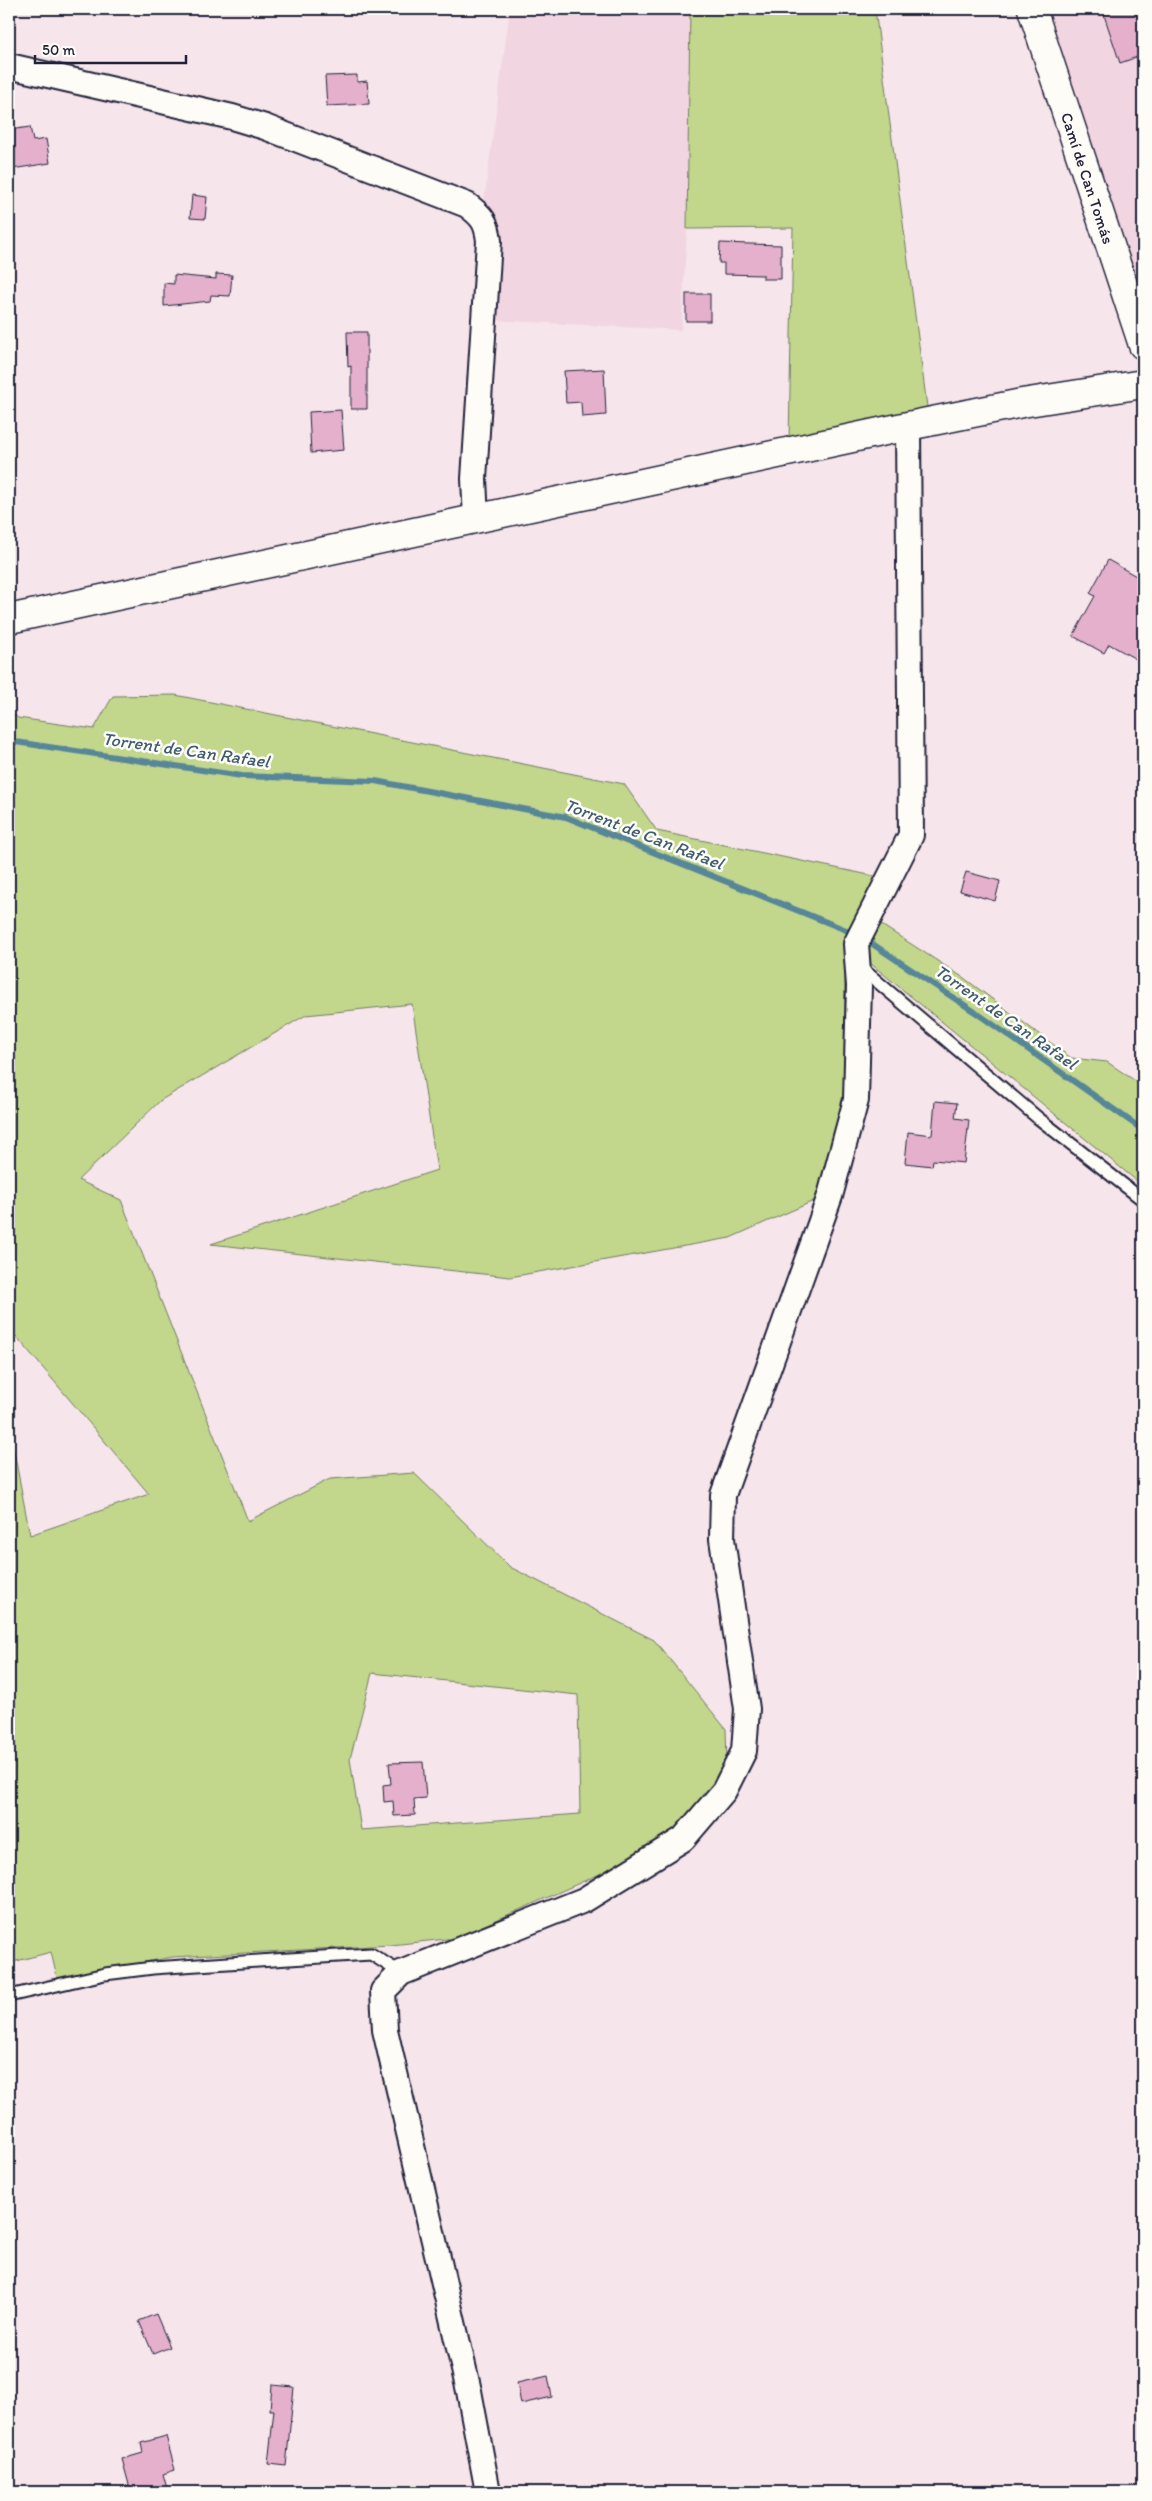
<svg xmlns="http://www.w3.org/2000/svg" width="1152" height="2501" viewBox="0 0 1152 2501" font-family="Itim,sans-serif">
<style>
.built{fill:#f1d5e1}
.green{fill:#c2d68c;stroke:#727c64;fill-rule:evenodd}
.lines{fill:none;stroke-linecap:round;stroke-linejoin:round}
.stream{stroke:#568698;stroke-width:6}
.building{fill:#e4b0cc;stroke:#22223b}
.lane-casing{stroke:#22223b;stroke-width:15}
.street-casing{stroke:#22223b;stroke-width:28}
.secondary-casing{stroke:#22223b;stroke-width:31}
.lane{stroke:#fdfcf7;stroke-width:11}
.street{stroke:#fdfcf7;stroke-width:24}
.secondary{stroke:#fdfcf7;stroke-width:28}
.labels{text-anchor:middle;stroke-width:5;stroke-linejoin:round;paint-order:stroke}
.street-label{font-size:16px;fill:#22223b;stroke:#fdfcf7}
.water-label{font-size:18px;font-style:italic;fill:#405c71;stroke:#fdfcf7}
</style>
<rect width="100%" height="100%" fill="#f6e5ea"/>
<filter id="ink" filterUnits="userSpaceOnUse"><feTurbulence type="fractalNoise" baseFrequency=".02" numOctaves="2"/><feDisplacementMap in="SourceGraphic" scale="10" xChannelSelector="R" yChannelSelector="G"/><feConvolveMatrix kernelMatrix="1 2 1 2 8 2 1 2 1" color-interpolation-filters="sRGB"/></filter>
<g filter="url(#ink)">
<!-- built -->
<g class="built">
<polygon points="510,9 690,9 687,229 681,330 494,320 504,238 483,209"/>
<polygon points="1020,9 1142,9 1143,13 1143,373 1141,374"/>
</g>
<!-- green -->
<g class="green">
<polygon points="690,9 875,9 928,414 789,443 793,228 687,229"/>
<path d="M175,695L624,784L657,831L879,877L845,947L844,1098L818,1199L730,1238L510,1277L211,1244L437,1170L412,1004L306,1015L161,1100L78,1180L121,1200L248,1521L330,1479L414,1473L510,1567L654,1640L726,1729L727,1766L677,1831L629,1861L456,1938L391,1945L173,1957L57,1978L51,1952L9,1963V1425L30,1535L149,1494L16,1336L9,1348V711L18,718L94,729L113,696ZM372,1673L578,1695L580,1814L361,1830L350,1759Z"/>
<polygon points="880,924 964,978 1071,1058 1107,1062 1143,1086 1143,1186 865,959"/>
</g>
<g class="lines">
<!-- stream -->
<g class="stream">
<polyline points="9,741 242,776 375,781 566,817 856,934"/>
<polyline points="865,939 978,1014 1143,1130"/>
</g>
</g>
<!-- building -->
<g class="building">
<polygon points="1102,9 1135,9 1143,34 1143,55 1120,63"/>
<polygon points="357,75 357,82 367,81 369,104 327,106 325,76"/>
<polygon points="30,127 33,141 46,139 50,163 12,169 9,130"/>
<polygon points="192,195 207,197 205,219 190,218"/>
<polygon points="720,243 781,245 781,279 763,279 763,275 724,274 724,263 719,263"/>
<polygon points="216,274 232,275 230,296 211,295 210,301 164,306 164,283 174,284 174,275 216,279"/>
<rect x="686" y="294" width="24" height="27"/>
<polygon points="347,332 367,332 367,409 351,409 351,366 348,367"/>
<polygon points="604,369 606,415 582,417 581,402 566,403 564,371"/>
<polygon points="341,410 344,450 311,453 309,412"/>
<polygon points="1108,560 1143,580 1143,663 1109,644 1104,653 1073,636 1095,596 1090,593"/>
<polygon points="966,872 1000,881 995,901 960,891"/>
<polygon points="935,1101 957,1103 955,1118 969,1120 964,1163 933,1160 932,1166 905,1163 908,1132 932,1135"/>
<polygon points="423,1762 426,1798 414,1799 415,1815 394,1816 393,1801 384,1802 383,1785 391,1784 389,1763"/>
<polygon points="156,2314 170,2347 153,2354 139,2321"/>
<polygon points="548,2376 552,2397 521,2404 517,2383"/>
<polygon points="272,2385 294,2387 286,2466 268,2464 274,2410 270,2410"/>
<polygon points="166,2436 175,2470 163,2474 168,2492 131,2492 122,2459 143,2453 141,2443"/>
</g>
<g class="lines">
<!-- lane casing -->
<g class="lane-casing">
<g id="lane">
<polyline points="858,969 866,972 1038,1118 1143,1200"/>
<polyline points="9,1996 105,1974 153,1968 273,1960 371,1954 401,1973"/>
</g>
</g>
<!-- street casing -->
<g class="street-casing">
<g id="street">
<path d="M9,66L232,117L265,127L467,205C482,216 487,222 489,241L474,479L476,519"/>
<polyline points="488,2492 469,2391 385,2030 383,1991 401,1973 584,1900 683,1839 724,1791 744,1751 747,1709 722,1539 723,1495 830,1196 856,1100 859,986 856,944 911,835 908,426"/>
</g>
</g>
<!-- secondary casing -->
<g class="secondary-casing">
<g id="secondary">
<path id="s1" d="M1032,9L1143,345"/>
<polyline points="9,619 908,426 1022,403 1143,384"/>
</g>
</g>
<!-- lane -->
<use href="#lane" class="lane"/>
<!-- street -->
<use href="#street" class="street"/>
<!-- secondary -->
<use href="#secondary" class="secondary"/>
</g>
</g>
<g class="labels">
<!-- street labels -->
<g class="street-label">
<text dy="6" stroke="none"><textPath href="#s1" startOffset="178">Camí de Can Tomás</textPath></text>
</g>
<!-- water labels -->
<g class="water-label">
<text transform="translate(186 750) rotate(8)" y="6">Torrent de Can Rafael</text>
<text transform="translate(644 834) rotate(21)" y="6">Torrent de Can Rafael</text>
<text transform="translate(1006 1017) rotate(35)" y="6">Torrent de Can Rafael</text>
</g>
</g>
<!-- margin -->
<rect width="1152" height="2501" fill="none" stroke="#fdfcf7" stroke-width="30"/>
<rect x="15" y="15" width="1122" height="2471" fill="none" stroke="#22223b" stroke-width="2" filter="url(#ink)"/>
<!-- scale -->
<path d="M35 55v8h151v-8" fill="none" stroke="#22223b" stroke-width="2.5"/>
<text x="42" y="55" font-size="15" fill="#22223b" stroke="#fdfcf7" stroke-width="4" paint-order="stroke">50 m</text>
</svg>
